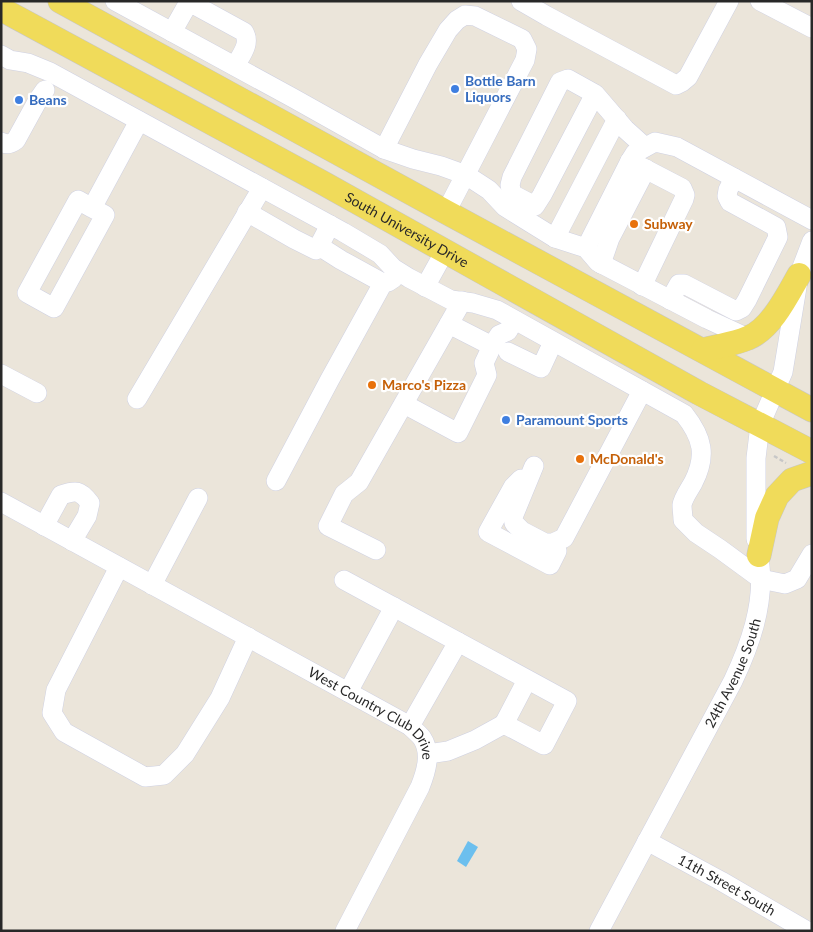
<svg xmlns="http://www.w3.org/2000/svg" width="813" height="932" viewBox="0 0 813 932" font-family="Lato,sans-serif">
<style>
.water{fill:#6cbfee}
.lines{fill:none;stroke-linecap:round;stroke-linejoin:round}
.minor-casing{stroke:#cfd1e2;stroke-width:20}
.major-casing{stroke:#c7c7c7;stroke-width:25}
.path{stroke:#c7c7c7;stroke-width:2.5;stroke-dasharray:4 2.5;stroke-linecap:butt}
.minor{stroke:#fff;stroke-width:19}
.major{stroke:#f0db5a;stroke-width:24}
.shop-dot{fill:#3f7fe0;stroke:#fff;stroke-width:2}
.food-dot{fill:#e8710a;stroke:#fff;stroke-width:2}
.labels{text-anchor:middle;stroke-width:4.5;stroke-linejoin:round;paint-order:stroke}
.shop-label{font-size:14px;font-weight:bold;fill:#366cbe;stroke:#fff;text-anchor:start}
.food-label{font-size:14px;font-weight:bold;fill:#c56008;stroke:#fff;text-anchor:start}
.street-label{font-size:14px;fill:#282828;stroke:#fff}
</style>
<rect width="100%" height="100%" fill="#ebe5da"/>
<!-- water -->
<polygon class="water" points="468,841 478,847 466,867 457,861"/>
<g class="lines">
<!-- minor casing -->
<g class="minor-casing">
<g id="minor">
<polyline points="115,1 293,98 384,149 413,159 441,166 466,175 489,190 505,207 555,238 586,248 598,262 707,319 748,338"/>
<polyline points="521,1 547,16 676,85 682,82 688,77 729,1"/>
<polyline points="760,1 812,28"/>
<path d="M172,32L189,2L244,32C251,44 241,55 235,66"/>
<path d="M1,55L10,60L28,63L50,72L343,232L380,254L393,268L409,278L451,300L473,303L497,310L684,414C703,438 707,456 693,483C689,490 683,498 682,505C682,510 683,515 683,520L696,533L720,549L761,579L785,584L797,579L812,554"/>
<polyline points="595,94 542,195 535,206 512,194 510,185 512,177 560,82 568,79 595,94 625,129 645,147"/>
<path d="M1,142C7,145 11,144 16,140L38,100L45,90"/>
<polyline points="384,149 428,64 448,30 457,20 465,15 475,16 522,39 527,49 525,60 446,212"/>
<polyline points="630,161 682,188 685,195 684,199 642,286"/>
<polyline points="92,208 105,215 54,308 27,293 78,200 92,208 139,121"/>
<polyline points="247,212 294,239 316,250 319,246 330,225"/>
<polyline points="555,238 617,119"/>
<polyline points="319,246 341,260 383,283 388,282 394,278"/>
<polyline points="586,248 630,161 635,153 655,142 677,147 812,220"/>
<polyline points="601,264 610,238 646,169"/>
<polyline points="425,287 445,251"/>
<polyline points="670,300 679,284 684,284 736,311 742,308 747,300 778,237 776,227 730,202 727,196 728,190 734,178"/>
<polyline points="449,324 492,346"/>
<polyline points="508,352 541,368 553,342"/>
<polyline points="1,374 37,393"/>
<polyline points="137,399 262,188"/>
<polyline points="404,404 458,433 487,375 484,363 492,346 499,335 508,331 514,320"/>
<polyline points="534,466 513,517 514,523 522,531 545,543 553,543 564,538 642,391"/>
<polyline points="521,479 513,487 488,532 550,565 557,551"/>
<polyline points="276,481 329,381 383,283"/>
<path id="s1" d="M1,502L410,726C414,730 419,734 422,738C432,753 426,772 420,787L345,931"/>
<path d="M44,526L61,495C76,490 80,490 90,503L87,516L72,541"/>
<polyline points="756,539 756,458 760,425 783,372 799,275 812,241"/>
<polyline points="376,550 328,526 344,494 359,482 462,301"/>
<polyline points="119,567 56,690 52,713 64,732 145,777 164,775 185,754 220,698 248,637"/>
<polyline points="344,580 567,701 544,745 504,724 475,740 448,751 428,754"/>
<polyline points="152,585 198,498"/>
<polyline points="348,692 394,607"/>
<polyline points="504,724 527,680"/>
<polyline points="410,726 458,642"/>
<path id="s2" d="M647,841L721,881L807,931"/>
<path id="s3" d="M599,931L733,681C750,645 764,606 760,566"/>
</g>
</g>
<!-- major casing -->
<g class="major-casing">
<g id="major">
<polyline points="60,1 446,212 812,410"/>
<path id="s4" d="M1,9L323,183L699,393L812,452"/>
<path d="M703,350C717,346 735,344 748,338C771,329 787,296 799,275"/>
<polyline points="759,555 767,518 777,496 792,480 812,473"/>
</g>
</g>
<!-- path -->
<polyline class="path" points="774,456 786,463"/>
<!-- minor -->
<use href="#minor" class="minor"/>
<!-- major -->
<use href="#major" class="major"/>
</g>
<!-- markers -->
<g class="shop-dot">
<circle cx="455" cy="89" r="5"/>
<circle cx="19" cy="100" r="5"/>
<circle cx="506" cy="420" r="5"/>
</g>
<g class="food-dot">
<circle cx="634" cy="224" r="5"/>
<circle cx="372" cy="385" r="5"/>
<circle cx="580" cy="459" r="5"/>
</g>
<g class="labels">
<!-- shop labels -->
<g class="shop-label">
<text x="465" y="86">Bottle Barn<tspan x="465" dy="16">Liquors</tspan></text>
<text x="29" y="105">Beans</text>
<text x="516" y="425">Paramount Sports</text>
</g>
<!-- food labels -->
<g class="food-label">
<text x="644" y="229">Subway</text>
<text x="382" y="390">Marco's Pizza</text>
<text x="590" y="464">McDonald's</text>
</g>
<!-- street labels -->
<g class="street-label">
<text dy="5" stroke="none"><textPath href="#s4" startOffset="462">South University Drive</textPath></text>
<text dy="5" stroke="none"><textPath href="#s3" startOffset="291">24th Avenue South</textPath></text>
<text dy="5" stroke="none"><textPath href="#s1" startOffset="429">West Country Club Drive</textPath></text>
<text dy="5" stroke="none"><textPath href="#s2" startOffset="91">11th Street South</textPath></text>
</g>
</g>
<!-- border -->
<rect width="813" height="932" fill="none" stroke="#282828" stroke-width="5"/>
</svg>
